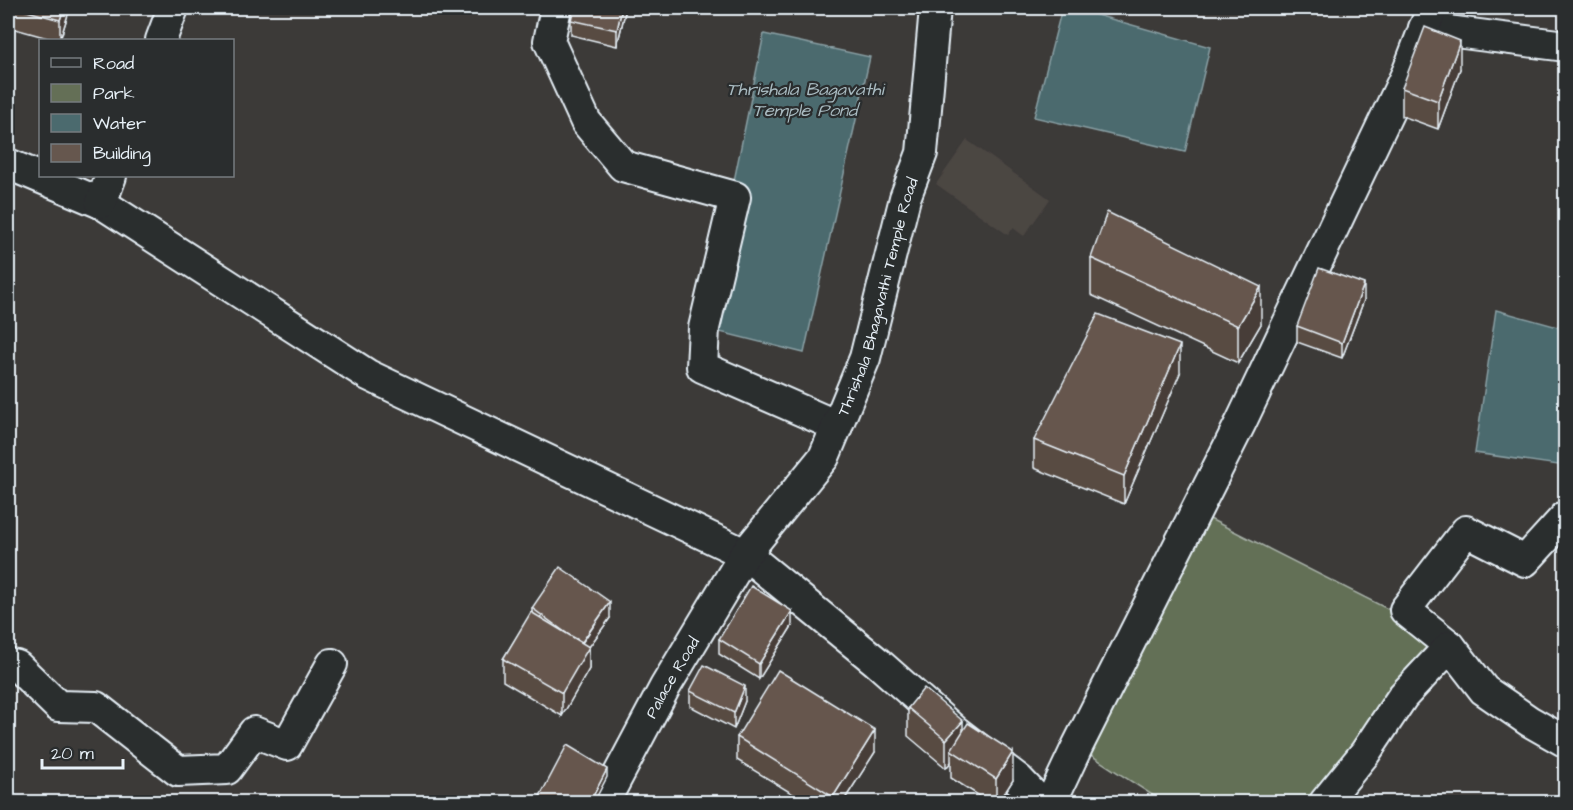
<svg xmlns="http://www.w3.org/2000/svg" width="1573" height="810" viewBox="0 0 1573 810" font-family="'Architects Daughter',sans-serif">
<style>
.built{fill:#4c4643}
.green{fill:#646f56;stroke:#a6b0a7;stroke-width:1.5}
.water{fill:#4b6a6e;stroke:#8aa0a5;stroke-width:1.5}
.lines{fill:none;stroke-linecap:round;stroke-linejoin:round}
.minor-casing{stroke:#e8f1f8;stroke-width:34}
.minor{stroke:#2a2d2e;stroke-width:30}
.wall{fill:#584b43;stroke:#e8f1f8;stroke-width:1.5}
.shaded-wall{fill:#473d37;stroke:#e8f1f8;stroke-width:1.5}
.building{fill:#66574e;stroke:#e8f1f8;stroke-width:1.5}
.labels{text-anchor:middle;stroke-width:4.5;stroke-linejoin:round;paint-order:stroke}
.street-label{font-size:16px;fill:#e8f1f8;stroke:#2a2d2e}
.water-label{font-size:18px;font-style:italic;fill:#a9bbc1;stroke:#2a2d2e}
</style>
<rect width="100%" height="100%" fill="#3c3a38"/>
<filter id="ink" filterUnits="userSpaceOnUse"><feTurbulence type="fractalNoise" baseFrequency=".0167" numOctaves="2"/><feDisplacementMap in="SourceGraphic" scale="12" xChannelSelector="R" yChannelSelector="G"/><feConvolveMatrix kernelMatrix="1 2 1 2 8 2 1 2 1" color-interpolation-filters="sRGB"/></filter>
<g filter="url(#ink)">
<!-- built -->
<polygon class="built" points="967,140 1050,199 1024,236 1013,228 1008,235 936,184"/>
<!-- green -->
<polygon class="green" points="1206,517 1445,638 1315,802 1163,802 1089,754"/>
<!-- water -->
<g class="water">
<polygon points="1062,8 1072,8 1210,47 1185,152 1034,117"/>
<polygon points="764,34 870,57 804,353 704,328"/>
<polygon points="1496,310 1565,329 1565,466 1475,453"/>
</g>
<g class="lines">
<!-- minor casing -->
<g class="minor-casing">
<g id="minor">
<polyline points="556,8 549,41 586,122 623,166 735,197 704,328 702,367 837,426"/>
<polyline points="1424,28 1566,46"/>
<polyline points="161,40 173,8"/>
<polyline points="8,164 101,203 368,375 745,554 877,662 955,731 1019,780 1040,802"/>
<polyline points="101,203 111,176"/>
<polyline points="1450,646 1405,610 1466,531 1525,561 1566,516"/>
<polyline points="8,664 17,666 58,706 96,707 178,771 227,769 254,732 287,745 332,664"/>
<path id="s1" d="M604,802L665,687L745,554L824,457L837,426L865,358L905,198L922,153L935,8"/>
<polyline points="1051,802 1077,747 1241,422 1408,71 1432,8"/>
<polyline points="1325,802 1365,753 1403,696 1450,646 1484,690 1529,721 1566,742"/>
</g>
</g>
<!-- minor -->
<use href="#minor" class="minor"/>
</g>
<!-- wall -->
<g class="wall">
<polygon points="8,8 70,8 60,40 55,40 8,27"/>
<polygon points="626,8 617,46 571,35 571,20"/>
<polygon points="1460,69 1438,129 1402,116 1402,88"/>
<polygon points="1091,258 1261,324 1238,363 1091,295"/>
<polygon points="1364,300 1342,358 1297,342 1297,326"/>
<polygon points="1180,373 1124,504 1034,468 1034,440"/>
<polygon points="532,608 610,618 589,647 589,669 562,716 503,681 503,659 532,612"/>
<polygon points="792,626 759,679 719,654 719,639"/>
<polygon points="690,691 745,701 734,729 690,706"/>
<polygon points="908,708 963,732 1013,780 999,802 989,802 951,778 951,762 946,768 908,736"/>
<polygon points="737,737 875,752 843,802 806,802 737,760"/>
</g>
<!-- shaded-wall -->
<g class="shaded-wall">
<polygon points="64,8 70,8 60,40 60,20"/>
<polygon points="622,8 626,8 617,46 617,30"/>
<polygon points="1460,41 1460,69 1438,129 1438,101"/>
<polygon points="1364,284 1364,300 1342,358 1342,343"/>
<polygon points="1261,287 1261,324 1238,363 1238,326"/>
<polygon points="1180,345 1180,373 1124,504 1124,476"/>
<polygon points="610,602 610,618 589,647 589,669 562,716 562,693 582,643"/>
<polygon points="792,611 792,626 759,679 759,664"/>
<polygon points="745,686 745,701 734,729 734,713"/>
<polygon points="963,721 963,749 951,750 951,762 946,768 946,740"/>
<polygon points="875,730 875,752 843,802 833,802 833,797"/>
<polygon points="1013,752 1013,780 999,802 996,802 996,779"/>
<polygon points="607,769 607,777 594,802 590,802"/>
</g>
<!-- building -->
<g class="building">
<polygon points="16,8 64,8 60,20"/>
<polygon points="574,8 622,8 617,30 571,20"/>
<polygon points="1425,27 1460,41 1438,101 1402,88"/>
<polygon points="1107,212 1261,287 1238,326 1091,258"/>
<polygon points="1319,268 1364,284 1342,343 1297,326"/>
<polygon points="1098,314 1180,345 1124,476 1034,440"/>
<polygon points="560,567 610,602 582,642 569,635 532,608"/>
<polygon points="751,586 792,611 759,664 719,639"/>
<polygon points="531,612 589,647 562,693 503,659"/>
<polygon points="704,665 745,686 734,713 690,691"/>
<polygon points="778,670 875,730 833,797 737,737"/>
<polygon points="924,688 963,721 946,740 908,708"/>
<polygon points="968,723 1013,752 996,779 951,750"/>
<polygon points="567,745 607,769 590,802 542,802 538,800"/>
</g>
</g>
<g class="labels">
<!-- street labels -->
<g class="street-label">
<text dy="6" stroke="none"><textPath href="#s1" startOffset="580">Thrishala Bhagavathi Temple Road</textPath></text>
<text dy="6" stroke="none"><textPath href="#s1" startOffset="142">Palace Road</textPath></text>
</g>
<!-- water labels -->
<g class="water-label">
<text x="805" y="95">Thrishala Bagavathi<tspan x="805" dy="21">Temple Pond</tspan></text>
</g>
</g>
<!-- margin -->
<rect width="1573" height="810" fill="none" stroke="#2a2d2e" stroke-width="30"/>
<rect x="15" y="15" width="1543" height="780" fill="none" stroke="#e8f1f8" stroke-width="2" filter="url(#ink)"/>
<!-- legend -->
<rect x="39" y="39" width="195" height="138" fill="#2a2d2e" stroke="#767b7f" stroke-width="1.5"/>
<rect x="51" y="58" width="30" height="9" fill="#2a2d2e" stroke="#767b7f" stroke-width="1.5"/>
<text x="93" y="69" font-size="18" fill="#e8f1f8">Road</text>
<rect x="51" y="84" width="30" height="18" fill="#646f56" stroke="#767b7f" stroke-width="1.5"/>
<text x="93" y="99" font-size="18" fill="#e8f1f8">Park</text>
<rect x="51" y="114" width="30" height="18" fill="#4b6a6e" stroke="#767b7f" stroke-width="1.5"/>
<text x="93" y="129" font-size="18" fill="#e8f1f8">Water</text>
<rect x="51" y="144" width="30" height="18" fill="#66574e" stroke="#767b7f" stroke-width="1.5"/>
<text x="93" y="159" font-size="18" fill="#e8f1f8">Building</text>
<!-- scale -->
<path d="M42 759v9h81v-9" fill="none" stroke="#e8f1f8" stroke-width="3"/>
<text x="51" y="759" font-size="18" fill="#e8f1f8" stroke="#2a2d2e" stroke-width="4.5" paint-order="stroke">20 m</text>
</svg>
